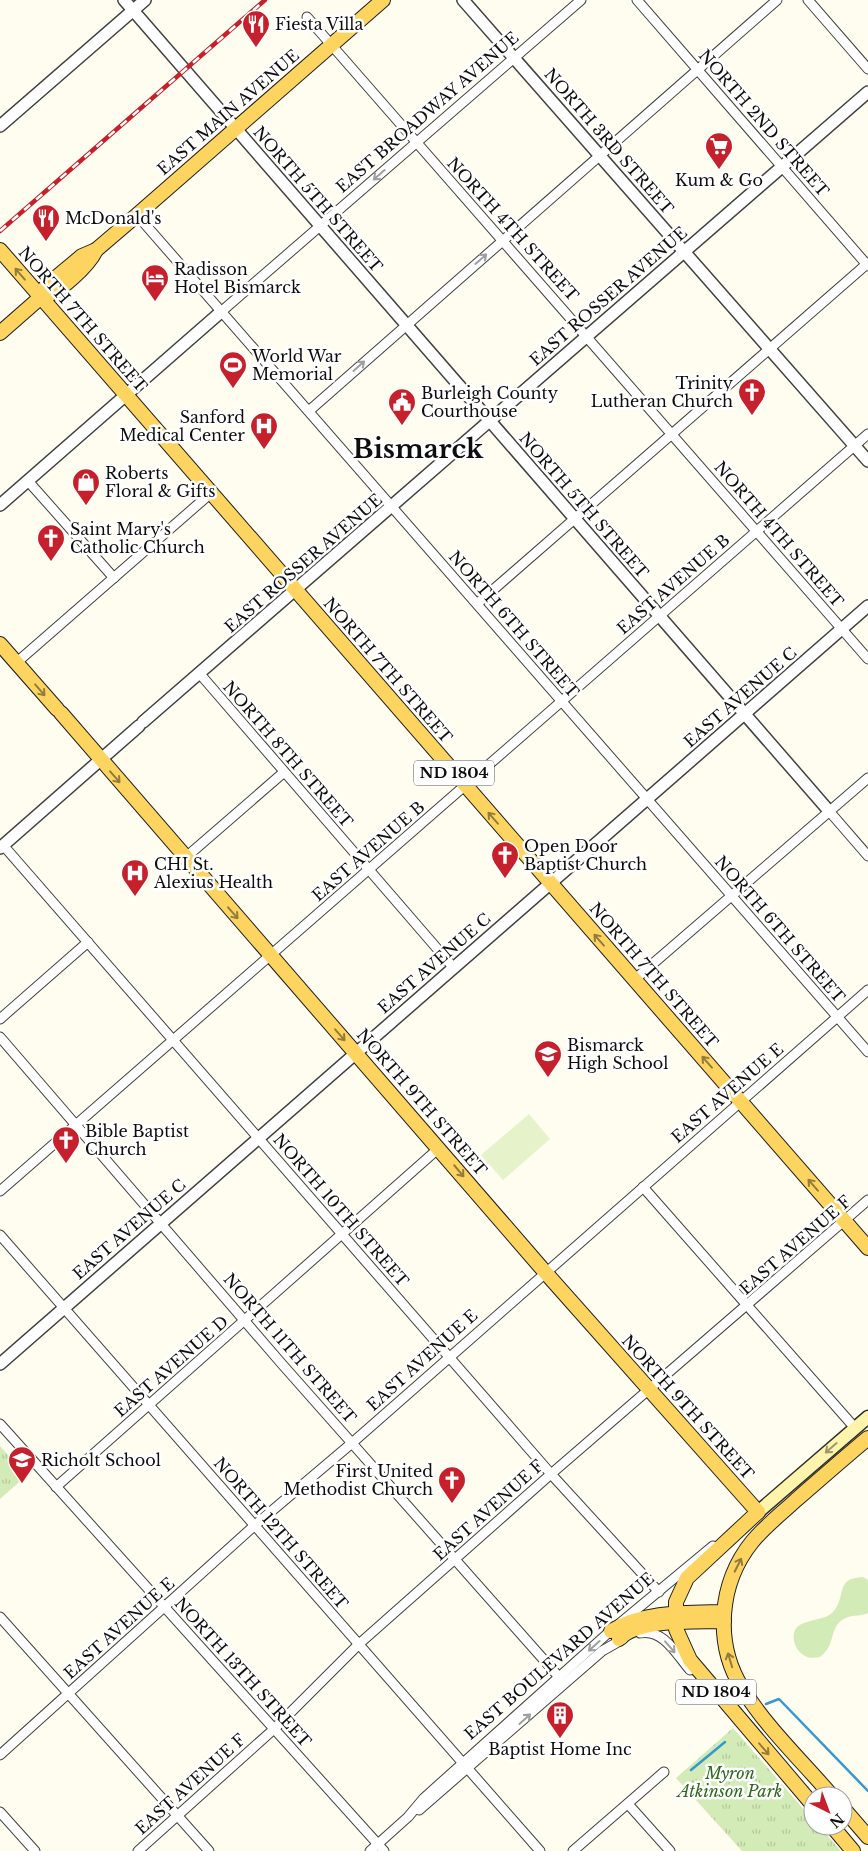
<svg xmlns="http://www.w3.org/2000/svg" width="868" height="1851" viewBox="0 0 868 1851" font-family="'Libre Baskerville',serif">
<style>
.grass{fill:#d3ebb7}
.park{fill:url(#park-tufts)}
.pitch{fill:#e5f2ca}
.lines{fill:none;stroke-linecap:round;stroke-linejoin:round}
.stream{stroke:#3697d3;stroke-width:2.5}
.minor-casing{stroke:#414141;stroke-width:11}
.tertiary-casing{stroke:#414141;stroke-width:14}
.secondary-casing{stroke:#303030;stroke-width:15}
.primary-casing{stroke:#1f1f1f;stroke-width:16}
.minor{stroke:#fff;stroke-width:9}
.tertiary{stroke:#fff;stroke-width:11}
.secondary{stroke:#fff4ab;stroke-width:12}
.primary{stroke:#fed461;stroke-width:14}
.rail-casing{stroke:#c5202b;stroke-width:4.5}
.rail{stroke:#fff;stroke-width:2.5;stroke-dasharray:8;stroke-linecap:butt}
.oneway{stroke:#9f9f9f}
.oneway2{stroke:#927b3c}
.oneway3{stroke:#9f986c}
.labels{text-anchor:middle;stroke-width:5;stroke-linejoin:round;paint-order:stroke}
.shield{fill:#fff;stroke:#565656;stroke-width:1}
.shield-label{font-size:15px;font-weight:bold;fill:#0e0e0e}
.poi-label{font-size:16px;fill:#0e0e0e;stroke:#fff;text-anchor:start}
.street-label{font-size:16px;fill:#0e0e0e;stroke:#fff}
.park-label{font-size:16px;font-style:italic;fill:#2d691b;stroke:#fff}
.town-label{font-size:26px;font-weight:bold;fill:#0e0e0e;stroke:#fff}
</style>
<defs>
<pattern id="park-tufts" width="24" height="20" patternUnits="userSpaceOnUse" patternTransform="scale(1.25)"><rect width="24" height="20" fill="#d3ebb7"/><path d="M3 7l-1-3M5 7V3M7 7l1-3M15 17l-1-3M17 17v-4M19 17l1-3" fill="none" stroke="#b4c89c"/></pattern>
</defs>
<rect width="100%" height="100%" fill="#fffcf0"/>
<!-- grass -->
<path class="grass" d="M863,1577L868,1580V1613C859,1617 850,1614 842,1620C829,1629 836,1645 820,1657C813,1658 808,1659 802,1654C798,1651 795,1646 794,1641C790,1616 822,1624 833,1612C847,1597 834,1578 863,1577Z"/>
<!-- park -->
<g class="park">
<polygon points="0,1446 26,1476 0,1499"/>
<polygon points="733,1728 813,1820 813,1826 819,1826 841,1851 742,1851 676,1778"/>
</g>
<!-- pitch -->
<polygon class="pitch" points="529,1114 550,1139 503,1180 481,1155"/>
<g class="lines">
<!-- stream -->
<g class="stream">
<polyline points="766,1704 779,1699 868,1791"/>
<polyline points="691,1770 725,1742"/>
</g>
<!-- minor casing -->
<g class="minor-casing">
<g id="minor">
<polyline points="637,0 868,266"/>
<polyline points="808,0 868,69"/>
<polyline points="307,17 868,659"/>
<polyline points="137,215 868,1052"/>
<polyline points="222,311 581,0"/>
<polyline points="310,410 777,0"/>
<polyline points="28,481 114,578"/>
<polyline points="478,603 868,263"/>
<polyline points="16,663 211,493"/>
<polyline points="200,674 453,967"/>
<polyline points="829,811 868,856"/>
<polyline points="3,845 551,1474 659,1592"/>
<polyline points="185,858 283,773"/>
<polyline points="634,980 868,778"/>
<polyline points="0,1019 88,942"/>
<polyline points="0,1037 281,1363 559,1677"/>
<polyline points="643,1187 855,1428"/>
<polyline points="0,1191 868,434"/>
<polyline points="0,1235 540,1851"/>
<polyline points="0,1424 384,1851"/>
<polyline points="56,1487 439,1148"/>
<polyline points="0,1617 209,1851"/>
<path d="M640,1633C663,1628 677,1655 690,1670"/>
<polyline points="0,1755 254,1526 352,1443 868,990"/>
<polyline points="628,1804 670,1851"/>
<polyline points="419,1810 602,1651 623,1639"/>
<polyline points="0,1812 35,1851"/>
<polyline points="138,1851 274,1729 359,1644 551,1474 868,1200"/>
<polyline points="370,1851 408,1817 424,1798 607,1634 713,1546"/>
<polyline points="573,1851 664,1772"/>
</g>
</g>
<!-- tertiary casing -->
<g class="tertiary-casing">
<g id="tertiary">
<polyline points="124,0 829,811"/>
<polyline points="463,0 868,461"/>
<polyline points="0,126 145,0"/>
<polyline points="0,505 222,311"/>
<polyline points="143,722 868,92"/>
<polyline points="0,848 139,726"/>
<polyline points="0,1364 868,606"/>
</g>
</g>
<!-- secondary casing -->
<g class="secondary-casing">
<polyline id="secondary" points="758,1512 868,1417"/>
</g>
<!-- primary casing -->
<g class="primary-casing">
<g id="primary">
<polyline points="0,250 868,1248"/>
<path d="M41,297C58,295 89,265 96,250"/>
<polyline points="0,333 41,297 46,286 82,256 96,250 137,215 383,0"/>
<polyline points="0,644 57,709"/>
<polyline points="61,713 545,1272 758,1512"/>
<polyline points="758,1512 687,1578 676,1602 676,1629 690,1660 813,1805"/>
<path d="M611,1631C646,1611 685,1613 724,1612"/>
<path d="M619,1639C639,1618 696,1622 724,1621"/>
<path d="M832,1796C802,1761 766,1727 742,1688C714,1643 719,1583 752,1542C765,1526 781,1514 796,1500C820,1479 844,1458 868,1438"/>
<polyline points="843,1808 868,1837"/>
<polyline points="832,1826 853,1851"/>
</g>
</g>
<!-- minor -->
<use href="#minor" class="minor"/>
<!-- tertiary -->
<use href="#tertiary" class="tertiary"/>
<!-- secondary -->
<use href="#secondary" class="secondary"/>
<!-- primary -->
<use href="#primary" class="primary"/>
<!-- rail casing -->
<g class="rail-casing">
<polyline id="rail" points="0,231 265,0"/>
</g>
<!-- rail -->
<use href="#rail" class="rail"/>
</g>
<!-- one-way arrows -->
<defs><path id="oneway-shaft" d="M-6 0H5M1.5-3L5.5 0L1.5 3" fill="none" stroke-width="1.6" stroke-linecap="round" stroke-linejoin="round" transform="scale(1.25)"/></defs>
<g class="oneway">
<use href="#oneway-shaft" transform="translate(379 175) rotate(139)"/>
<use href="#oneway-shaft" transform="translate(481 259) rotate(-41)"/>
<use href="#oneway-shaft" transform="translate(359 366) rotate(-42)"/>
<use href="#oneway-shaft" transform="translate(594 1646) rotate(138)"/>
<use href="#oneway-shaft" transform="translate(670 1647) rotate(49)"/>
<use href="#oneway-shaft" transform="translate(525 1719) rotate(-42)"/>
</g>
<g class="oneway2">
<use href="#oneway-shaft" transform="translate(20 274) rotate(-131)"/>
<use href="#oneway-shaft" transform="translate(40 690) rotate(49)"/>
<use href="#oneway-shaft" transform="translate(115 777) rotate(49)"/>
<use href="#oneway-shaft" transform="translate(493 818) rotate(-131)"/>
<use href="#oneway-shaft" transform="translate(233 913) rotate(49)"/>
<use href="#oneway-shaft" transform="translate(599 940) rotate(-131)"/>
<use href="#oneway-shaft" transform="translate(340 1035) rotate(49)"/>
<use href="#oneway-shaft" transform="translate(707 1062) rotate(-131)"/>
<use href="#oneway-shaft" transform="translate(459 1171) rotate(50)"/>
<use href="#oneway-shaft" transform="translate(813 1185) rotate(-131)"/>
<use href="#oneway-shaft" transform="translate(738 1565) rotate(-63)"/>
<use href="#oneway-shaft" transform="translate(730 1660) rotate(-107)"/>
<use href="#oneway-shaft" transform="translate(764 1749) rotate(49)"/>
</g>
<use class="oneway3" href="#oneway-shaft" transform="translate(831 1448) rotate(139)"/>
<!-- icons -->
<defs>
<g id="restaurant-pin" transform="scale(1.4375)"><path d="M0 17L-7.5 6A9.5 9.5 0 1 1 7.5 6Z" fill="#c5202b" stroke="#fff"/><path d="M-5-6h1v4h1v-4h1v4h1v-4h1v5L-1.5 .5V6h-2V.5L-5-1ZM5-6V6H3V1.5H1.5Q1.5-4 5-6Z" fill="#fff"/></g>
<g id="supermarket-pin" transform="scale(1.4375)"><path d="M0 17L-7.5 6A9.5 9.5 0 1 1 7.5 6Z" fill="#c5202b" stroke="#fff"/><path d="M-6-5.5h2.5l.6 2H6L4.5 2H-2.5L-4.4-4H-6ZM-1.5 3.2a1.3 1.3 0 1 0 .1 0ZM3 3.2a1.3 1.3 0 1 0 .1 0Z" fill="#fff"/></g>
<g id="hotel-pin" transform="scale(1.4375)"><path d="M0 17L-7.5 6A9.5 9.5 0 1 1 7.5 6Z" fill="#c5202b" stroke="#fff"/><path d="M-6-4.5h1.5V1H6V5H4.5V3h-9V5H-6ZM-4 0a1.8 1.8 0 1 1 3.6 0ZM.5 0V-2.5h3Q6-2.5 6 0Z" fill="#fff"/></g>
<g id="stadium-pin" transform="scale(1.4375)"><path d="M0 17L-7.5 6A9.5 9.5 0 1 1 7.5 6Z" fill="#c5202b" stroke="#fff"/><path d="M0-5a6.5 5 0 1 0 0 10a6.5 5 0 1 0 0-10ZM-3.5-1.8h7v3.6h-7Z" fill="#fff"/></g>
<g id="church-pin" transform="scale(1.4375)"><path d="M0 17L-7.5 6A9.5 9.5 0 1 1 7.5 6Z" fill="#c5202b" stroke="#fff"/><path d="M-1.2-6h2.4v3.5h3.3v2.4h-3.3V6h-2.4V-.1h-3.3v-2.4h3.3Z" fill="#fff"/></g>
<g id="civic-pin" transform="scale(1.4375)"><path d="M0 17L-7.5 6A9.5 9.5 0 1 1 7.5 6Z" fill="#c5202b" stroke="#fff"/><path d="M-.6-6.5H3V-4.5H.6V-3L4-1V1h2V6H-6V1h2V-1L-.6-3ZM-1.2 2.5V6h2.4V2.5Z" fill="#fff"/></g>
<g id="hospital-pin" transform="scale(1.4375)"><path d="M0 17L-7.5 6A9.5 9.5 0 1 1 7.5 6Z" fill="#c5202b" stroke="#fff"/><path d="M-5-5h3v3.5h4V-5h3V5h-3V1.5h-4V5h-3Z" fill="#fff"/></g>
<g id="shop-pin" transform="scale(1.4375)"><path d="M0 17L-7.5 6A9.5 9.5 0 1 1 7.5 6Z" fill="#c5202b" stroke="#fff"/><path d="M-5-2.5h2.3a2.7 3.5 0 0 1 5.4 0H5L5.5 6h-11ZM-1.5-2.5h3a1.5 2.3 0 0 0-3 0Z" fill="#fff"/></g>
<g id="school-pin" transform="scale(1.4375)"><path d="M0 17L-7.5 6A9.5 9.5 0 1 1 7.5 6Z" fill="#c5202b" stroke="#fff"/><path d="M0-5L7-2L0 1L-7-2ZM-4 1L0 2.5L4 1V4Q0 6-4 4Z" fill="#fff"/></g>
<g id="building-pin" transform="scale(1.4375)"><path d="M0 17L-7.5 6A9.5 9.5 0 1 1 7.5 6Z" fill="#c5202b" stroke="#fff"/><path d="M-4-6H4V6H1V3H-1V6H-4ZM-2.5-4.3h1.7v1.8h-1.7ZM.8-4.3h1.7v1.8H.8ZM-2.5-1h1.7V.8h-1.7ZM.8-1h1.7V.8H.8Z" fill="#fff"/></g>
</defs>
<g fill-rule="evenodd">
<use href="#restaurant-pin" x="256" y="24"/>
<use href="#supermarket-pin" x="719" y="146"/>
<use href="#restaurant-pin" x="46" y="218"/>
<use href="#hotel-pin" x="155" y="278"/>
<use href="#stadium-pin" x="233" y="365"/>
<use href="#church-pin" x="752" y="392"/>
<use href="#civic-pin" x="402" y="402"/>
<use href="#hospital-pin" x="264" y="426"/>
<use href="#shop-pin" x="86" y="482"/>
<use href="#church-pin" x="51" y="538"/>
<use href="#church-pin" x="505" y="855"/>
<use href="#hospital-pin" x="135" y="873"/>
<use href="#school-pin" x="548" y="1054"/>
<use href="#church-pin" x="66" y="1140"/>
<use href="#school-pin" x="22" y="1460"/>
<use href="#church-pin" x="452" y="1480"/>
<use href="#building-pin" x="560" y="1715"/>
</g>
<g class="labels">
<!-- shield labels -->
<g class="shield">
<rect x="414" y="760.5" width="80" height="25" rx="4"/>
<rect x="676" y="1679.5" width="80" height="25" rx="4"/>
</g>
<g class="shield-label">
<text x="454" y="778">ND 1804</text>
<text x="716" y="1697">ND 1804</text>
</g>
<!-- poi labels -->
<g class="poi-label">
<text x="275" y="30">Fiesta Villa</text>
<text x="719" y="186" text-anchor="middle">Kum &amp; Go</text>
<text x="65" y="224">McDonald's</text>
<text x="174" y="275">Radisson<tspan x="174" dy="18">Hotel Bismarck</tspan></text>
<text x="252" y="362">World War<tspan x="252" dy="18">Memorial</tspan></text>
<text x="733" y="389" text-anchor="end">Trinity<tspan x="733" dy="18">Lutheran Church</tspan></text>
<text x="421" y="399">Burleigh County<tspan x="421" dy="18">Courthouse</tspan></text>
<text x="245" y="423" text-anchor="end">Sanford<tspan x="245" dy="18">Medical Center</tspan></text>
<text x="105" y="479">Roberts<tspan x="105" dy="18">Floral &amp; Gifts</tspan></text>
<text x="70" y="535">Saint Mary's<tspan x="70" dy="18">Catholic Church</tspan></text>
<text x="524" y="852">Open Door<tspan x="524" dy="18">Baptist Church</tspan></text>
<text x="154" y="870">CHI St.<tspan x="154" dy="18">Alexius Health</tspan></text>
<text x="567" y="1051">Bismarck<tspan x="567" dy="18">High School</tspan></text>
<text x="85" y="1137">Bible Baptist<tspan x="85" dy="18">Church</tspan></text>
<text x="41" y="1466">Richolt School</text>
<text x="433" y="1477" text-anchor="end">First United<tspan x="433" dy="18">Methodist Church</tspan></text>
<text x="560" y="1755" text-anchor="middle">Baptist Home Inc</text>
</g>
<!-- street labels -->
<g class="street-label">
<text transform="translate(228 112) rotate(-41)" y="6">EAST MAIN AVENUE</text>
<text transform="translate(427 112) rotate(-41)" y="6">EAST BROADWAY AVENUE</text>
<text transform="translate(764 123) rotate(49)" y="6">NORTH 2ND STREET</text>
<text transform="translate(609 141) rotate(49)" y="6">NORTH 3RD STREET</text>
<text transform="translate(318 199) rotate(49)" y="6">NORTH 5TH STREET</text>
<text transform="translate(513 229) rotate(48)" y="6">NORTH 4TH STREET</text>
<text transform="translate(608 296) rotate(-41)" y="6">EAST ROSSER AVENUE</text>
<text transform="translate(83 319) rotate(49)" y="6">NORTH 7TH STREET</text>
<text transform="translate(584 505) rotate(49)" y="6">NORTH 5TH STREET</text>
<text transform="translate(779 534) rotate(49)" y="6">NORTH 4TH STREET</text>
<text transform="translate(303 563) rotate(-41)" y="6">EAST ROSSER AVENUE</text>
<text transform="translate(673 584) rotate(-41)" y="6">EAST AVENUE B</text>
<text transform="translate(514 624) rotate(49)" y="6">NORTH 6TH STREET</text>
<text transform="translate(388 670) rotate(49)" y="6">NORTH 7TH STREET</text>
<text transform="translate(740 697) rotate(-41)" y="6">EAST AVENUE C</text>
<text transform="translate(288 754) rotate(49)" y="6">NORTH 8TH STREET</text>
<text transform="translate(368 851) rotate(-41)" y="6">EAST AVENUE B</text>
<text transform="translate(780 929) rotate(49)" y="6">NORTH 6TH STREET</text>
<text transform="translate(434 963) rotate(-41)" y="6">EAST AVENUE C</text>
<text transform="translate(654 975) rotate(49)" y="6">NORTH 7TH STREET</text>
<text transform="translate(727 1093) rotate(-41)" y="6">EAST AVENUE E</text>
<text transform="translate(422 1102) rotate(49)" y="6">NORTH 9TH STREET</text>
<text transform="translate(341 1210) rotate(49)" y="6">NORTH 10TH STREET</text>
<text transform="translate(129 1229) rotate(-41)" y="6">EAST AVENUE C</text>
<text transform="translate(795 1245) rotate(-41)" y="6">EAST AVENUE F</text>
<text transform="translate(290 1348) rotate(49)" y="6">NORTH 11TH STREET</text>
<text transform="translate(422 1360) rotate(-42)" y="6">EAST AVENUE E</text>
<text transform="translate(171 1366) rotate(-41)" y="6">EAST AVENUE D</text>
<text transform="translate(688 1407) rotate(48)" y="6">NORTH 9TH STREET</text>
<text transform="translate(488 1510) rotate(-42)" y="6">EAST AVENUE F</text>
<text transform="translate(281 1533) rotate(49)" y="6">NORTH 12TH STREET</text>
<text transform="translate(119 1628) rotate(-42)" y="6">EAST AVENUE E</text>
<text transform="translate(559 1656) rotate(-41)" y="6">EAST BOULEVARD AVENUE</text>
<text transform="translate(243 1672) rotate(48)" y="6">NORTH 13TH STREET</text>
<text transform="translate(190 1784) rotate(-42)" y="6">EAST AVENUE F</text>
</g>
<!-- park labels -->
<g class="park-label">
<text x="730" y="1779">Myron<tspan x="730" dy="18">Atkinson Park</tspan></text>
</g>
<!-- town labels -->
<g class="town-label">
<text x="418" y="458">Bismarck</text>
</g>
</g>
<!-- north arrow -->
<g transform="translate(828 1811) rotate(138)"><circle r="24" fill="#ffffff" stroke="#9f9f9f"/>
<path d="M0-4L9 19L0 12L-9 19Z" fill="#c5202b"/>
<text y="-8" font-size="14" font-weight="bold" text-anchor="middle" fill="#0e0e0e">N</text>
</g>
</svg>
